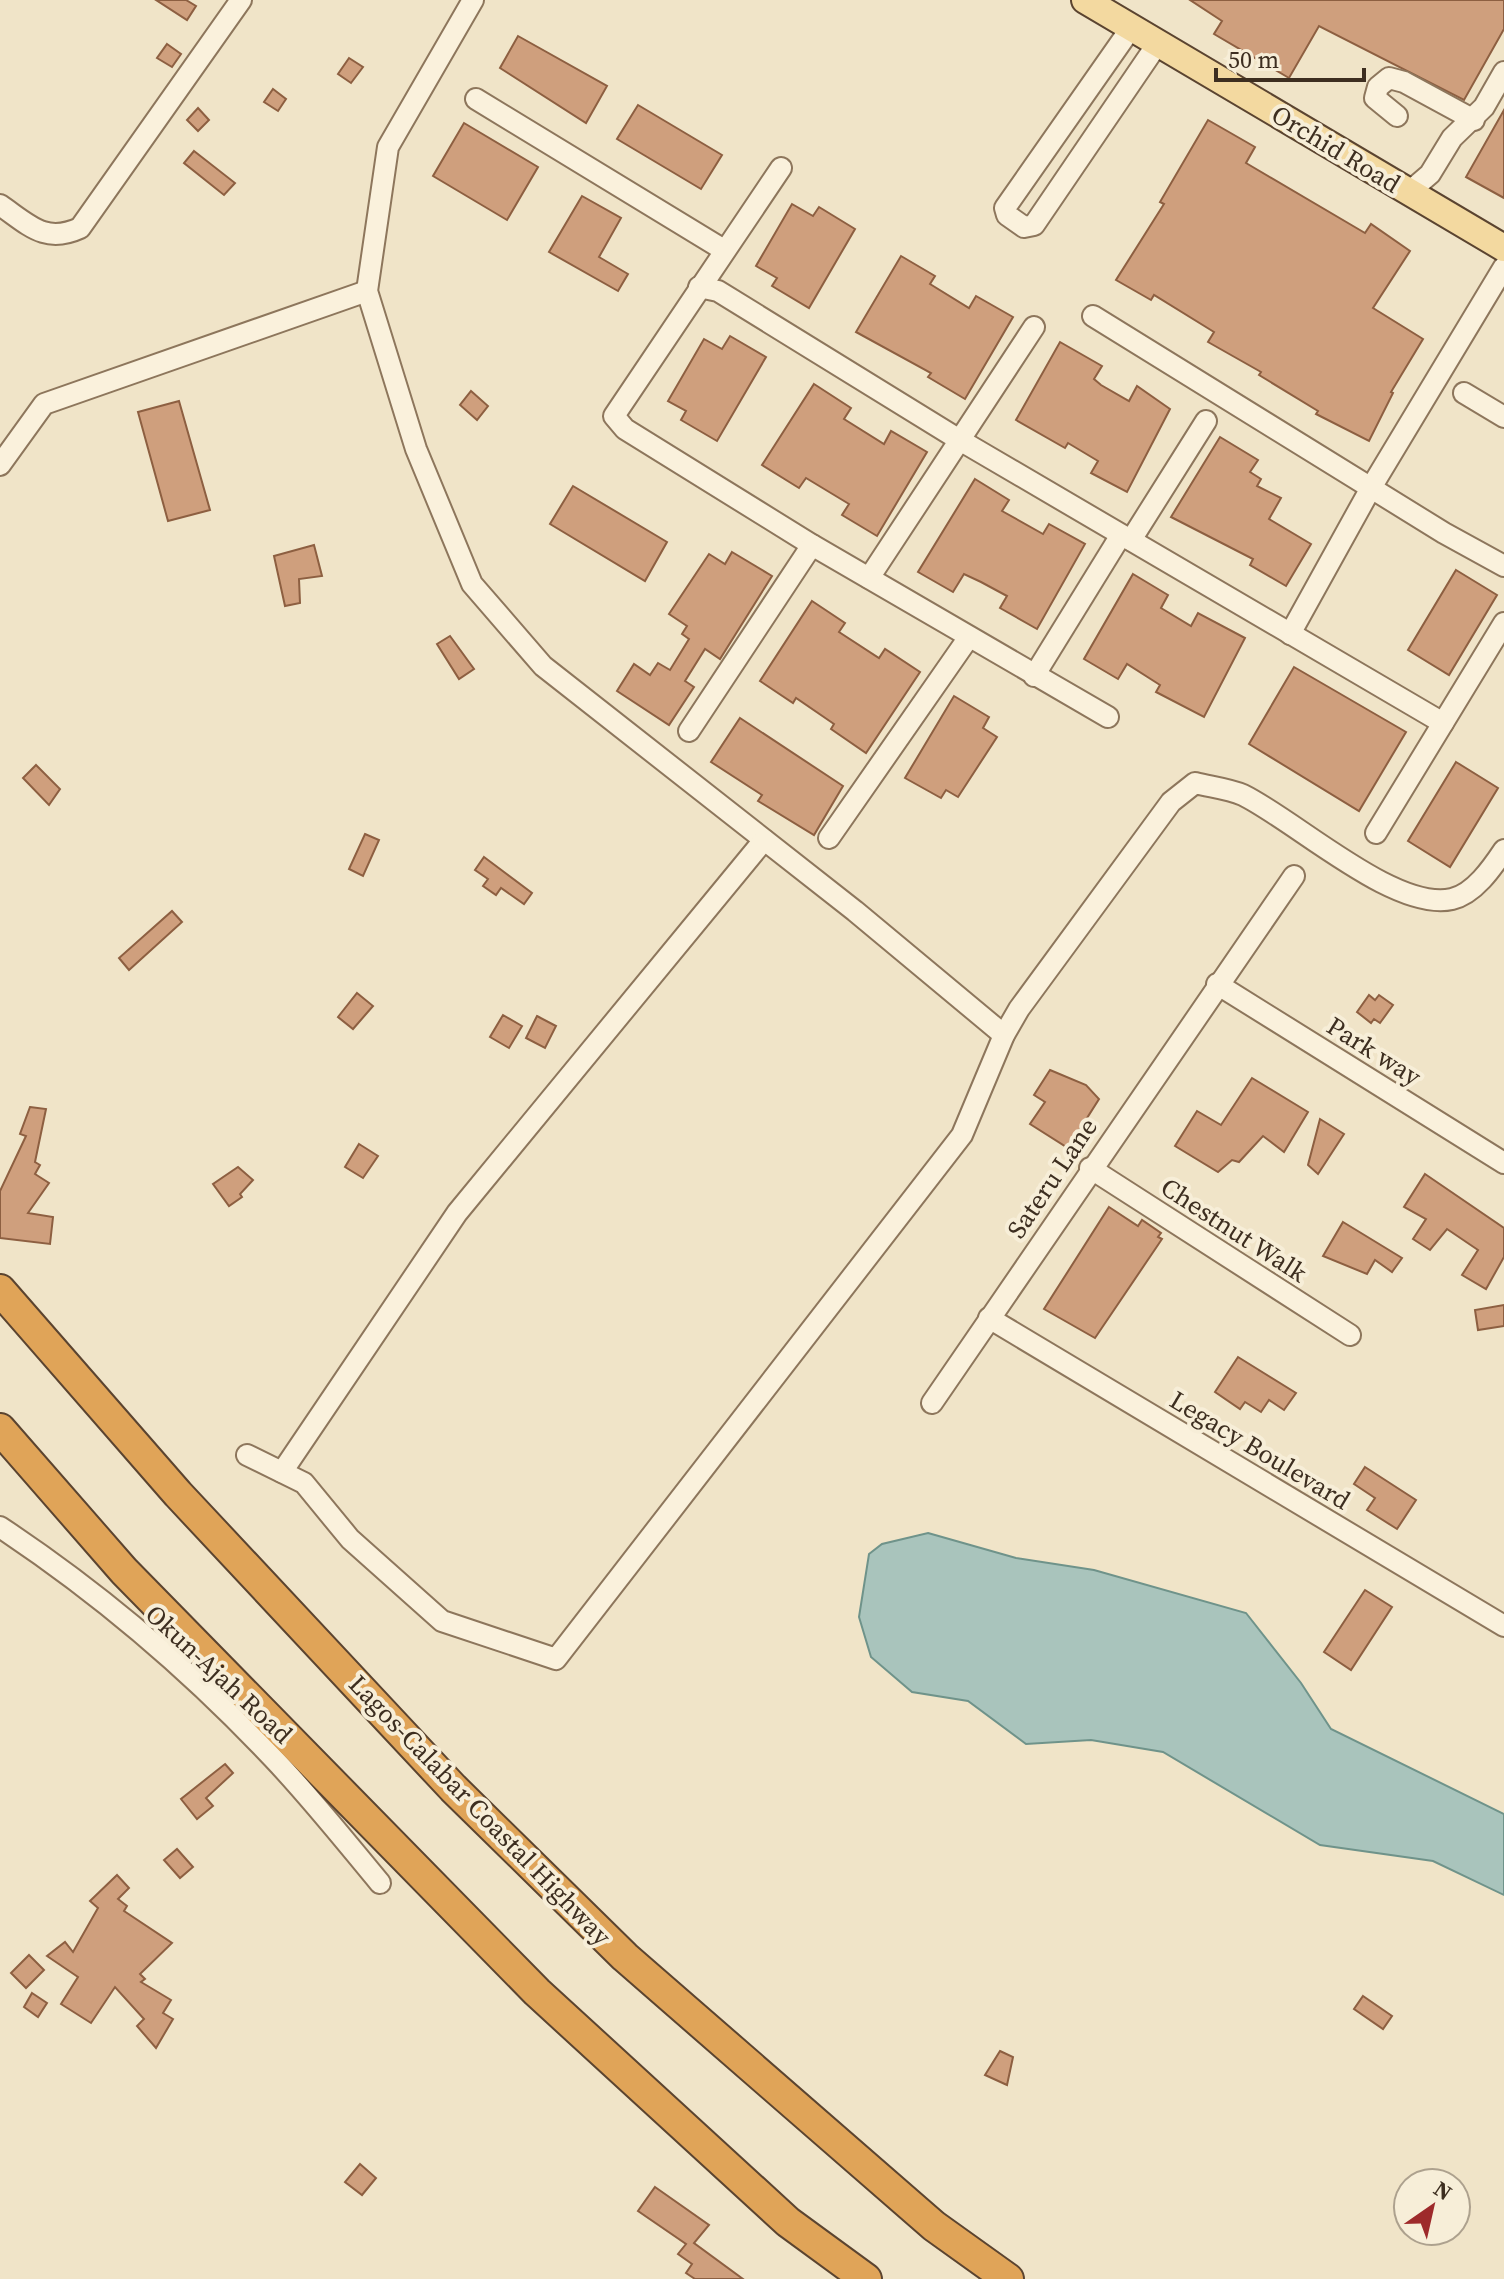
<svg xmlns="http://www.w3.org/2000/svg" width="1504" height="2279" viewBox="0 0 1504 2279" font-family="'Source Serif 4',serif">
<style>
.water{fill:#a9c4bc;stroke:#6f938a;stroke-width:2}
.building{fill:#cf9f7d;stroke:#8d5f41;stroke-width:2}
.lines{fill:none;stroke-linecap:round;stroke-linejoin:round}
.minor-casing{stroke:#8d765c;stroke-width:24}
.major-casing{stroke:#5b4430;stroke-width:30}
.highway-casing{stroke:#5b4430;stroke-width:34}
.minor{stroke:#faf1dc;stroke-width:20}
.major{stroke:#f3d9a0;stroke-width:26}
.highway{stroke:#e0a458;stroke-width:30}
.labels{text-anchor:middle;stroke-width:8;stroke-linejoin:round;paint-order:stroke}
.street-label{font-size:26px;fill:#3d2e20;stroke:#f7eed8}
</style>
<rect width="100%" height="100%" fill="#f0e4c8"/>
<!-- water -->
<polygon class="water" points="928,1533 1016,1558 1094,1570 1246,1613 1301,1683 1331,1729 1504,1814 1504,1895 1433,1861 1320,1845 1163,1752 1091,1740 1026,1744 968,1701 912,1692 871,1657 859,1617 869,1554 882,1544"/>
<!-- building -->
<g class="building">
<polygon points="156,0 186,0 196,6 187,20"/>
<polygon points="1190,0 1504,0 1504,29 1464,100 1319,26 1289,78 1214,34 1222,21"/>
<polygon points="518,36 607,86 586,123 500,68"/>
<polygon points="167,44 181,54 172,67 157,58"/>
<polygon points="349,58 363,67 351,83 338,74"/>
<polygon points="273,89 286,99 278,111 264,102"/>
<polygon points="638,105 722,155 701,189 617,139"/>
<polygon points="198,108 209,120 198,131 187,120"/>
<polygon points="1504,110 1504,198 1466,177"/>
<polygon points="1208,120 1255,147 1246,163 1365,233 1371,224 1410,251 1373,308 1423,339 1391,392 1393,393 1369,441 1316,414 1318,411 1259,375 1261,372 1208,342 1214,332 1154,295 1151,300 1116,280 1164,204 1160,202"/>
<polygon points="464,123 538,167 507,220 433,176"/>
<polygon points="194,151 235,183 224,195 184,163"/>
<polygon points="582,196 621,218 599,257 628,274 618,291 549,252"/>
<polygon points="792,204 813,216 819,207 855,229 809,308 772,286 777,278 756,266"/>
<polygon points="901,256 935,276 930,284 969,308 976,296 1013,317 965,399 928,377 931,373 856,332"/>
<polygon points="730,336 766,357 717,441 681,420 686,411 668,401 704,339 722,349"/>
<polygon points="1060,342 1102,366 1094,379 1101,385 1129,401 1137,386 1170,409 1127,492 1091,473 1098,461 1068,443 1065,448 1016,420"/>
<polygon points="814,384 851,408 844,419 884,444 891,431 927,452 877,536 842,515 849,504 806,478 799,488 762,465"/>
<polygon points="471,391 488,406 477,420 460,405"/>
<polygon points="179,401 210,510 168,521 138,412"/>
<polygon points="1220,437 1258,460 1250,472 1261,479 1257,486 1281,498 1269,519 1311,544 1286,586 1250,565 1253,559 1171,517"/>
<polygon points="975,479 1009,500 1002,511 1043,534 1049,524 1085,544 1037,629 1000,608 1007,596 981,582 964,574 953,592 918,572"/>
<polygon points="573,486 667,542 645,581 550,524"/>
<polygon points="314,545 322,576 299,579 300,603 285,606 274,556"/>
<polygon points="732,552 772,576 720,659 705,649 685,681 694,687 669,725 617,691 634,664 650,675 658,663 670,670 689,639 682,634 687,626 669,614 709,554 725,564"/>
<polygon points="1456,570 1497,595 1449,675 1408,650"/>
<polygon points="1133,574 1168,595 1161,608 1191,626 1198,613 1245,638 1204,717 1156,692 1160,685 1127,664 1118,679 1084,659"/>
<polygon points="812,601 845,623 839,632 879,658 885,649 920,672 866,753 831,729 834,724 796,698 793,703 760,681"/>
<polygon points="450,636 474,669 459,679 437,644"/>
<polygon points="1294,667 1406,732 1359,811 1249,744"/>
<polygon points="954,696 989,717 983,728 997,737 958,797 946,790 941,798 905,778"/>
<polygon points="740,718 843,786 814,835 758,801 762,795 711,762"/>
<polygon points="1456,762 1498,788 1450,867 1408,841"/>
<polygon points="36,765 60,789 49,805 23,778"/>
<polygon points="365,834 379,840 363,876 349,869"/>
<polygon points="484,857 532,893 524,904 501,888 496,895 483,886 488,879 475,870"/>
<polygon points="172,911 182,922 129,970 119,958"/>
<polygon points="357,993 373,1006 353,1029 338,1017"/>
<polygon points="1369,995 1375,1000 1379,995 1393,1005 1380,1023 1374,1019 1371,1023 1357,1012"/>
<polygon points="503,1015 522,1026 509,1048 490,1037"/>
<polygon points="537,1016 556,1026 545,1048 526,1038"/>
<polygon points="1050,1070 1086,1085 1099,1099 1068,1148 1030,1124 1045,1102 1034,1095"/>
<polygon points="1252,1078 1308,1112 1284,1152 1263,1136 1239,1162 1232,1160 1218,1172 1175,1146 1197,1111 1221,1125"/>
<polygon points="30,1107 46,1109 35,1162 40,1165 35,1174 49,1183 28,1213 53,1217 50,1244 0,1238 0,1191 26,1136 20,1134"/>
<polygon points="1320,1119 1344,1134 1318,1174 1308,1165"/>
<polygon points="359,1144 378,1156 363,1178 345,1167"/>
<polygon points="238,1167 253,1180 240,1194 242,1197 229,1206 213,1184"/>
<polygon points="1425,1174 1504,1228 1504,1257 1486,1289 1462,1275 1478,1250 1447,1229 1430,1250 1413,1239 1426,1219 1404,1207"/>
<polygon points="1109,1207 1138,1226 1142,1220 1161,1233 1158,1237 1162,1239 1095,1338 1044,1309"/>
<polygon points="1343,1222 1402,1258 1392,1272 1375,1260 1367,1274 1323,1256"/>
<polygon points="1504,1305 1504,1326 1478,1330 1475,1310"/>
<polygon points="1238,1357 1296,1393 1284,1410 1269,1400 1261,1412 1245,1402 1240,1409 1215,1392"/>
<polygon points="1365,1467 1416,1500 1397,1529 1367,1510 1375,1498 1354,1484"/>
<polygon points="1365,1590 1392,1607 1351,1670 1324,1652"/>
<polygon points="225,1764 233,1773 206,1798 213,1806 197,1819 181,1799"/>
<polygon points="177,1849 193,1867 180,1878 164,1860"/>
<polygon points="117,1875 129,1888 118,1899 127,1906 124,1911 172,1943 140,1974 145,1979 141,1982 171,2000 163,2013 173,2019 156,2048 137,2026 144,2019 115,1987 91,2023 61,2004 78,1977 47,1956 65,1942 73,1952 98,1908 90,1901"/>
<polygon points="29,1955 44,1970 26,1988 11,1973"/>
<polygon points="32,1993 47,2003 38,2017 24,2007"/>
<polygon points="1363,1996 1392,2016 1383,2029 1354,2009"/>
<polygon points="1000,2051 1013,2057 1007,2085 985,2075"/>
<polygon points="360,2164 376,2178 362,2195 345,2182"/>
<polygon points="655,2187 709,2225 694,2243 743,2279 695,2279 686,2273 692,2264 678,2254 686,2244 638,2211"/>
</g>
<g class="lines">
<!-- minor casing -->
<g class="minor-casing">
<g id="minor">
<polyline points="473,0 388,147 367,291 416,449 472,584 543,666 855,911 1004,1035"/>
<polyline points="1131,28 1005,208 1007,215 1024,227 1034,225 1158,43"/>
<polyline points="476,99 724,250"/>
<polyline points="1397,116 1375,98 1378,87 1389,78 1404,82 1474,120"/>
<polyline points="781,168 614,416 625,429 812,545 1108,717"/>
<polyline points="1409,192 1430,174 1452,138 1484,107 1504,72"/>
<path d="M0,205C29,225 45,244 80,228L241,0"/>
<polyline points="699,287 718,291 958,439 1443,723"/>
<polyline points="1093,316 1444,533 1504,566"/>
<polyline points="1464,393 1504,417"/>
<polyline points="0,465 44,404 367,291"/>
<polyline points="1131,540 1206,421"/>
<polyline points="869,578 1034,327"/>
<polyline points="1290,634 1372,486 1504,267"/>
<polyline points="1034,676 1121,535"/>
<polyline points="689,731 812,545"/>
<polyline points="1376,833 1504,623"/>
<polyline points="829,838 969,637"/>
<polyline points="1217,984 1504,1163"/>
<polyline points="1090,1168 1350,1335"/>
<polyline points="989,1318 1504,1626"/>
<polyline points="932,1403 1294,876"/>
<path d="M247,1455L304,1483L350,1539L442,1621L556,1659L962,1135L1004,1035L1019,1009L1171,802L1195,783C1211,787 1229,789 1243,795C1296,821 1395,912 1452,899C1474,894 1492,868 1504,850"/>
<polyline points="282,1472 457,1213 764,840"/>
<path d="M0,1527C98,1592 193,1673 273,1758C311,1798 345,1841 380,1883"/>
</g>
</g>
<!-- major casing -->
<g class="major-casing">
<polyline id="major" points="1085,0 1504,248"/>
</g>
<!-- highway casing -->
<g class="highway-casing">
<g id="highway">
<polyline points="0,1290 178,1494 453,1788 625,1957 934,2226 1008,2279"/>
<polyline points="0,1429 124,1571 537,1992 788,2222 866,2279"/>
</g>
</g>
<!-- minor -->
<use href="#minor" class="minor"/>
<!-- major -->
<use href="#major" class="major"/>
<!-- highway -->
<use href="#highway" class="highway"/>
</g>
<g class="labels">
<!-- street labels -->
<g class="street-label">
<text transform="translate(1336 149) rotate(31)" y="9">Orchid Road</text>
<text transform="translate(1374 1051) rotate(32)" y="9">Park way</text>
<text transform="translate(1052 1178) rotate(-56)" y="9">Sateru Lane</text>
<text transform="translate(1234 1230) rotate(33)" y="9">Chestnut Walk</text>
<text transform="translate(1260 1450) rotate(31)" y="9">Legacy Boulevard</text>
<text transform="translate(219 1674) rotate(43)" y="9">Okun-Ajah Road</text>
<text transform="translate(480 1810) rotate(46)" y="9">Lagos-Calabar Coastal Highway</text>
</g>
</g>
<!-- north arrow -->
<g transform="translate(1432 2207) rotate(34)"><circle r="38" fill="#f7eed8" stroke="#ada18e" stroke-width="2"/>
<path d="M0-6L14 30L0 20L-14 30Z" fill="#9e2a2b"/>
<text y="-12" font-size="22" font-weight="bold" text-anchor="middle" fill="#3d2e20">N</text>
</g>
<!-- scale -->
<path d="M1216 68v12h148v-12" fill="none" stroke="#3d2e20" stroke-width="4"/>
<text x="1228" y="68" font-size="24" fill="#3d2e20" stroke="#f7eed8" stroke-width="6" paint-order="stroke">50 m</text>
</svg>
